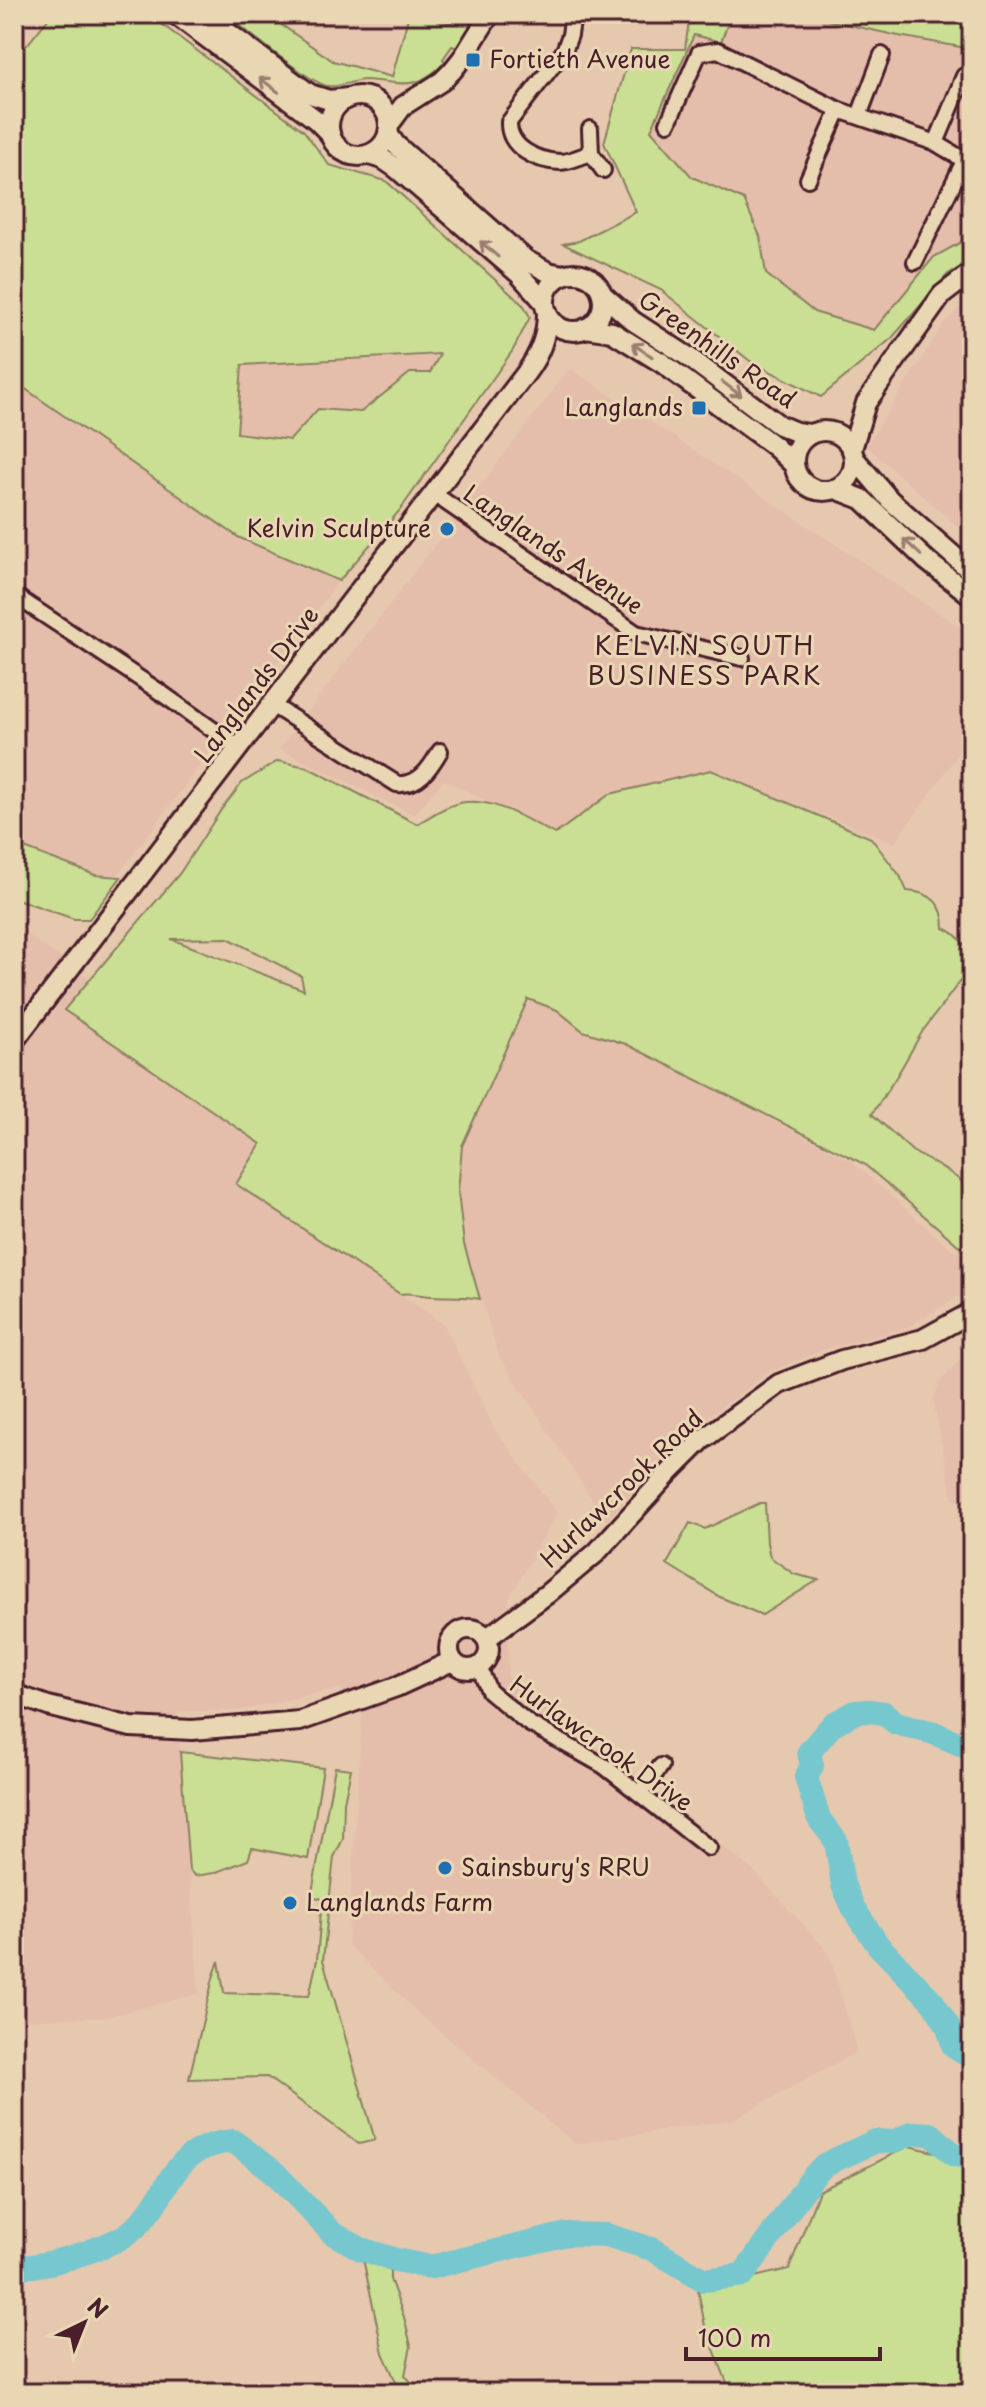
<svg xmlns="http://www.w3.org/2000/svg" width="986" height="2407" viewBox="0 0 986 2407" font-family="'Playpen Sans',sans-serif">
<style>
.built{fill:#e4beab}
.green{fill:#cadf94;stroke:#8a7f60;stroke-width:2;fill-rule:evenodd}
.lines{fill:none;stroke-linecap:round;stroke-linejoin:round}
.river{stroke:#76c7ce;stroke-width:24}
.minor-casing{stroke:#4a1f2b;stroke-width:20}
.tertiary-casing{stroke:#4a1f2b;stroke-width:24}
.minor{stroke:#e9d7b4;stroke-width:14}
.tertiary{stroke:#e9d7b4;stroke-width:18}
.oneway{stroke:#9a7b70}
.poi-dot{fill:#1f6fb2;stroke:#e9d7b4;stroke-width:3}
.labels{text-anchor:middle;stroke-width:6;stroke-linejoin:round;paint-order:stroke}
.poi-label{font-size:24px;fill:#4a1f2b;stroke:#e9d7b4;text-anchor:start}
.street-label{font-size:24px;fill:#4a1f2b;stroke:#e9d7b4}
.neighbourhood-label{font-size:26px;letter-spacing:2px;fill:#4a1f2b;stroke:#e9d7b4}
</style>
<rect width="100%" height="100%" fill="#e6c8af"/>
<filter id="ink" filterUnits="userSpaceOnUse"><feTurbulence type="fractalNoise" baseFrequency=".0125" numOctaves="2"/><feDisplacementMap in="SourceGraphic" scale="16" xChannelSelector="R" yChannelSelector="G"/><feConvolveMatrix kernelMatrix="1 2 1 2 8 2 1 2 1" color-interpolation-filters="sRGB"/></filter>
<g filter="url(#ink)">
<!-- built -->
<g class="built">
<polygon points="731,14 800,14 899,36 972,49 972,236 934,257 874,330 814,312 765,274 760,236 744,200 692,177 651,130 694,34 721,42"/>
<polygon points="972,297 972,539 866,446 944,323"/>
<polygon points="441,354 430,373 410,373 361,412 318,409 290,440 237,433 241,365"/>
<polygon points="570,368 972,635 972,735 895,843 711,771 610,794 555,834 444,780 414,815 279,749"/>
<polygon points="14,381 238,537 339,581 117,876 95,875 14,844"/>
<polygon points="14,926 90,978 65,1010 261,1144 236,1184 444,1324 494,1428 557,1513 509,1599 508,1676 754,1871 829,1953 857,2052 732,2120 575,2144 418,2013 348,1945 362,1715 340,1688 238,1711 177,1711 199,1994 105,2017 14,2020"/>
<polygon points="528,999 557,1010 583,1031 626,1044 851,1161 954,1251 972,1258 971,1289 907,1328 830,1348 770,1371 697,1425 666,1454 606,1521 499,1356 464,1244 458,1192 462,1146"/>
<polygon points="972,1346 972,1502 953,1500 933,1400 940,1382"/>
</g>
<!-- green -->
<g class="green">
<path d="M52,14H148L304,131L329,165L386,181L524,306L530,317L513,350L400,510L339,581L238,537L14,381V61ZM440,354L430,373H410L361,412L318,409L290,440L237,433L242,365Z"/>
<path d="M226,14H266L333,61L392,77L409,14L452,23L458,14H478L457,48L452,46L443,59L445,62C415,93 402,82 365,80C353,80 340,88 328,86C311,84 243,28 226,14Z"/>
<polygon points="690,14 731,14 721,42 694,35 651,130 692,177 744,200 760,236 766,274 814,312 874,330 934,257 972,236 972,261 948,274 892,338 821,397 750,361 661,290 563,244 579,241 636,212 604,143 631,49 685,49"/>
<polygon points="800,14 972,14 972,49 899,36"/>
<path d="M278,761L307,767L417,824C428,818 439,810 450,806C486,791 524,819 555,834L610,794L711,770L871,838L900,876L907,891C930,892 944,903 944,928C958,934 972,950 972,965L922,1032L898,1074L872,1114L912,1151L949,1172L972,1189V1257L864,1164L626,1044L583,1031L557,1010L528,999L462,1146L458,1192L464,1244L480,1299C464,1296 450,1297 433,1296C422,1296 411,1292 400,1294L236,1184L261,1144L64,1010L180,873L221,810L242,783ZM228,938L301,976L304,990L171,939Z"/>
<polygon points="14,844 95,875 121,877 89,919 74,919 14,898"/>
<polygon points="760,1503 765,1503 767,1543 770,1557 794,1574 818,1580 762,1615 720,1597 667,1564 690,1523 705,1529"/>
<polygon points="180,1752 323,1768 308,1859 252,1848 248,1860 214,1873 195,1876 189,1870"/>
<polygon points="335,1767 351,1769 344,1802 343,1839 334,1857 323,1960 375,2140 359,2144 267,2077 189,2079 213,1978 219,1961 224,1993 309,1996 317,1960 322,1899 312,1896 313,1887"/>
<polygon points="909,2146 972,2161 972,2393 731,2393 705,2326 698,2290 789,2269 819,2191"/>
<polygon points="361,2249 390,2258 390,2279 404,2317 411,2346 405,2375 420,2393 401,2393 383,2353"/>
</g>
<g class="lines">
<!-- river -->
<g class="river">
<polyline points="972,1749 934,1733 896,1723 884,1713 869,1711 856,1712 833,1724 809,1752 812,1766 806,1777 819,1819 836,1841 843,1885 854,1909 878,1945 933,2002 948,2026 953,2045 972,2057"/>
<path d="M14,2264C20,2265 27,2267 32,2266C57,2263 119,2245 136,2227C173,2191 169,2147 233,2141L273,2171L332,2233L361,2249L396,2260L431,2267L567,2234L606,2235L652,2249L704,2280L743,2275L812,2178L824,2165L876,2141L893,2142L912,2133L931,2134L954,2155L972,2157"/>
</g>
<!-- minor casing -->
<g class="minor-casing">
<g id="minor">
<path d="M573,14L570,35L564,51L509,122C508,148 537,161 560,162C570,162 581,156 591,153"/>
<polyline points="859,116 882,55"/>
<polyline points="668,123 699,53 718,50 839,110 936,143 972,165"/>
<polyline points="590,129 591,153 603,170"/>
<polyline points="936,143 964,76"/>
<polyline points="808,179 839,110"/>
<polyline points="915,262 964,161"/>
<polyline points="434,494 636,633 742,658"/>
<polyline points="14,595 157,690 240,749"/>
<path d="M272,705L397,784C419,786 430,768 440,751"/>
<polyline points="479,1667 489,1691 528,1723 604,1766 709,1848"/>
<polyline points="640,1793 661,1766"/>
</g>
</g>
<!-- tertiary casing -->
<g class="tertiary-casing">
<g id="tertiary">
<polyline points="175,14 315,119 330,134"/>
<polyline points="203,14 310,94 329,100 348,98"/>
<circle cx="359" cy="126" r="30"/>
<polyline points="389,125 403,106 442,81 452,71 464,56 490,14"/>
<polyline points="388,134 396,145 526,260 548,272 563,275"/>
<polyline points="369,155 383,159 396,168 519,274 545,303"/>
<circle cx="574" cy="302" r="29"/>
<polyline points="602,294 633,321 687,356 779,425 796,432 809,434"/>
<polyline points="586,328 612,332 662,363 774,446 794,465"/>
<circle cx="824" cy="461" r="30"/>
<polyline points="852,449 866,403 900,354 942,295 972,272"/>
<polyline points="855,459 890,500 972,572"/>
<polyline points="836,489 862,499 927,561 972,596"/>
<path d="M14,1041L526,373C540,354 547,336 547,312"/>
<circle cx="469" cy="1649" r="20"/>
<polyline points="487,1638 547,1594 596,1553 670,1472 702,1440 779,1384 842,1360 923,1339 972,1312"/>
<polyline points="14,1694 48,1706 131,1727 192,1730 300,1721 396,1687 452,1661"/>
</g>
</g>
<!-- minor -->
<use href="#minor" class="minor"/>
<!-- tertiary -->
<use href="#tertiary" class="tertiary"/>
</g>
<!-- one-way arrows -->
<defs><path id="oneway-shaft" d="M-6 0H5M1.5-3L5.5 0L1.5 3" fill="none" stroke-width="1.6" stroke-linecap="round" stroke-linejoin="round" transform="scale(2)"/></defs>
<g class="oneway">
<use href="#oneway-shaft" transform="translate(269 85) rotate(-143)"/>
<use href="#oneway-shaft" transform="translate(489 249) rotate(-139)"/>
<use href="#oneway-shaft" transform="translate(642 350) rotate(-147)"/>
<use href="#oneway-shaft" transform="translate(732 389) rotate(37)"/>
<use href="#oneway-shaft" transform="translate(912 547) rotate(-137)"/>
</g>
</g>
<!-- markers -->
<g class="poi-dot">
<rect x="465" y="52" width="16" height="16" rx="4"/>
<rect x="691" y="400" width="16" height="16" rx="4"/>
<circle cx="447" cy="529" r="8"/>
<circle cx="445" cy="1868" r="8"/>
<circle cx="290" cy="1903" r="8"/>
</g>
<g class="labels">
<!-- poi labels -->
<g class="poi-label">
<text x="489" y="68">Fortieth Avenue</text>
<text x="683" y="416" text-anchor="end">Langlands</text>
<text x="431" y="537" text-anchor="end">Kelvin Sculpture</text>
<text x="461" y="1876">Sainsbury's RRU</text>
<text x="306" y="1911">Langlands Farm</text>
</g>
<!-- street labels -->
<g class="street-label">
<text transform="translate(717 350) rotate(35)" y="8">Greenhills Road</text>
<text transform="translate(553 550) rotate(34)" y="8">Langlands Avenue</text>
<text transform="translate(257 685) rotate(-53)" y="8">Langlands Drive</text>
<text transform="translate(622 1489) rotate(-44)" y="8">Hurlawcrook Road</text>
<text transform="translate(601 1744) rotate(35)" y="8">Hurlawcrook Drive</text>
</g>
<!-- neighbourhood labels -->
<g class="neighbourhood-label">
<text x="705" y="655">KELVIN SOUTH<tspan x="705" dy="30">BUSINESS PARK</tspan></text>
</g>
</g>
<!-- margin -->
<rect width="986" height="2407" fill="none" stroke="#e9d7b4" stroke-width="48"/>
<rect x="24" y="24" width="938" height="2359" fill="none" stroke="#4a1f2b" stroke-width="3" filter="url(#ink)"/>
<!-- north arrow -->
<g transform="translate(84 2323) rotate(43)" stroke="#e9d7b4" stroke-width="6" paint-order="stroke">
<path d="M0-6L14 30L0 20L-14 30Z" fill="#4a1f2b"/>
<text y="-12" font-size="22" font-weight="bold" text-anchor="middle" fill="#4a1f2b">N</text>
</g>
<!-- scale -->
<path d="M686 2347v12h194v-12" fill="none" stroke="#4a1f2b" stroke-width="4"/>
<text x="698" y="2347" font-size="24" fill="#4a1f2b" stroke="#e9d7b4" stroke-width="6" paint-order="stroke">100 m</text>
</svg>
